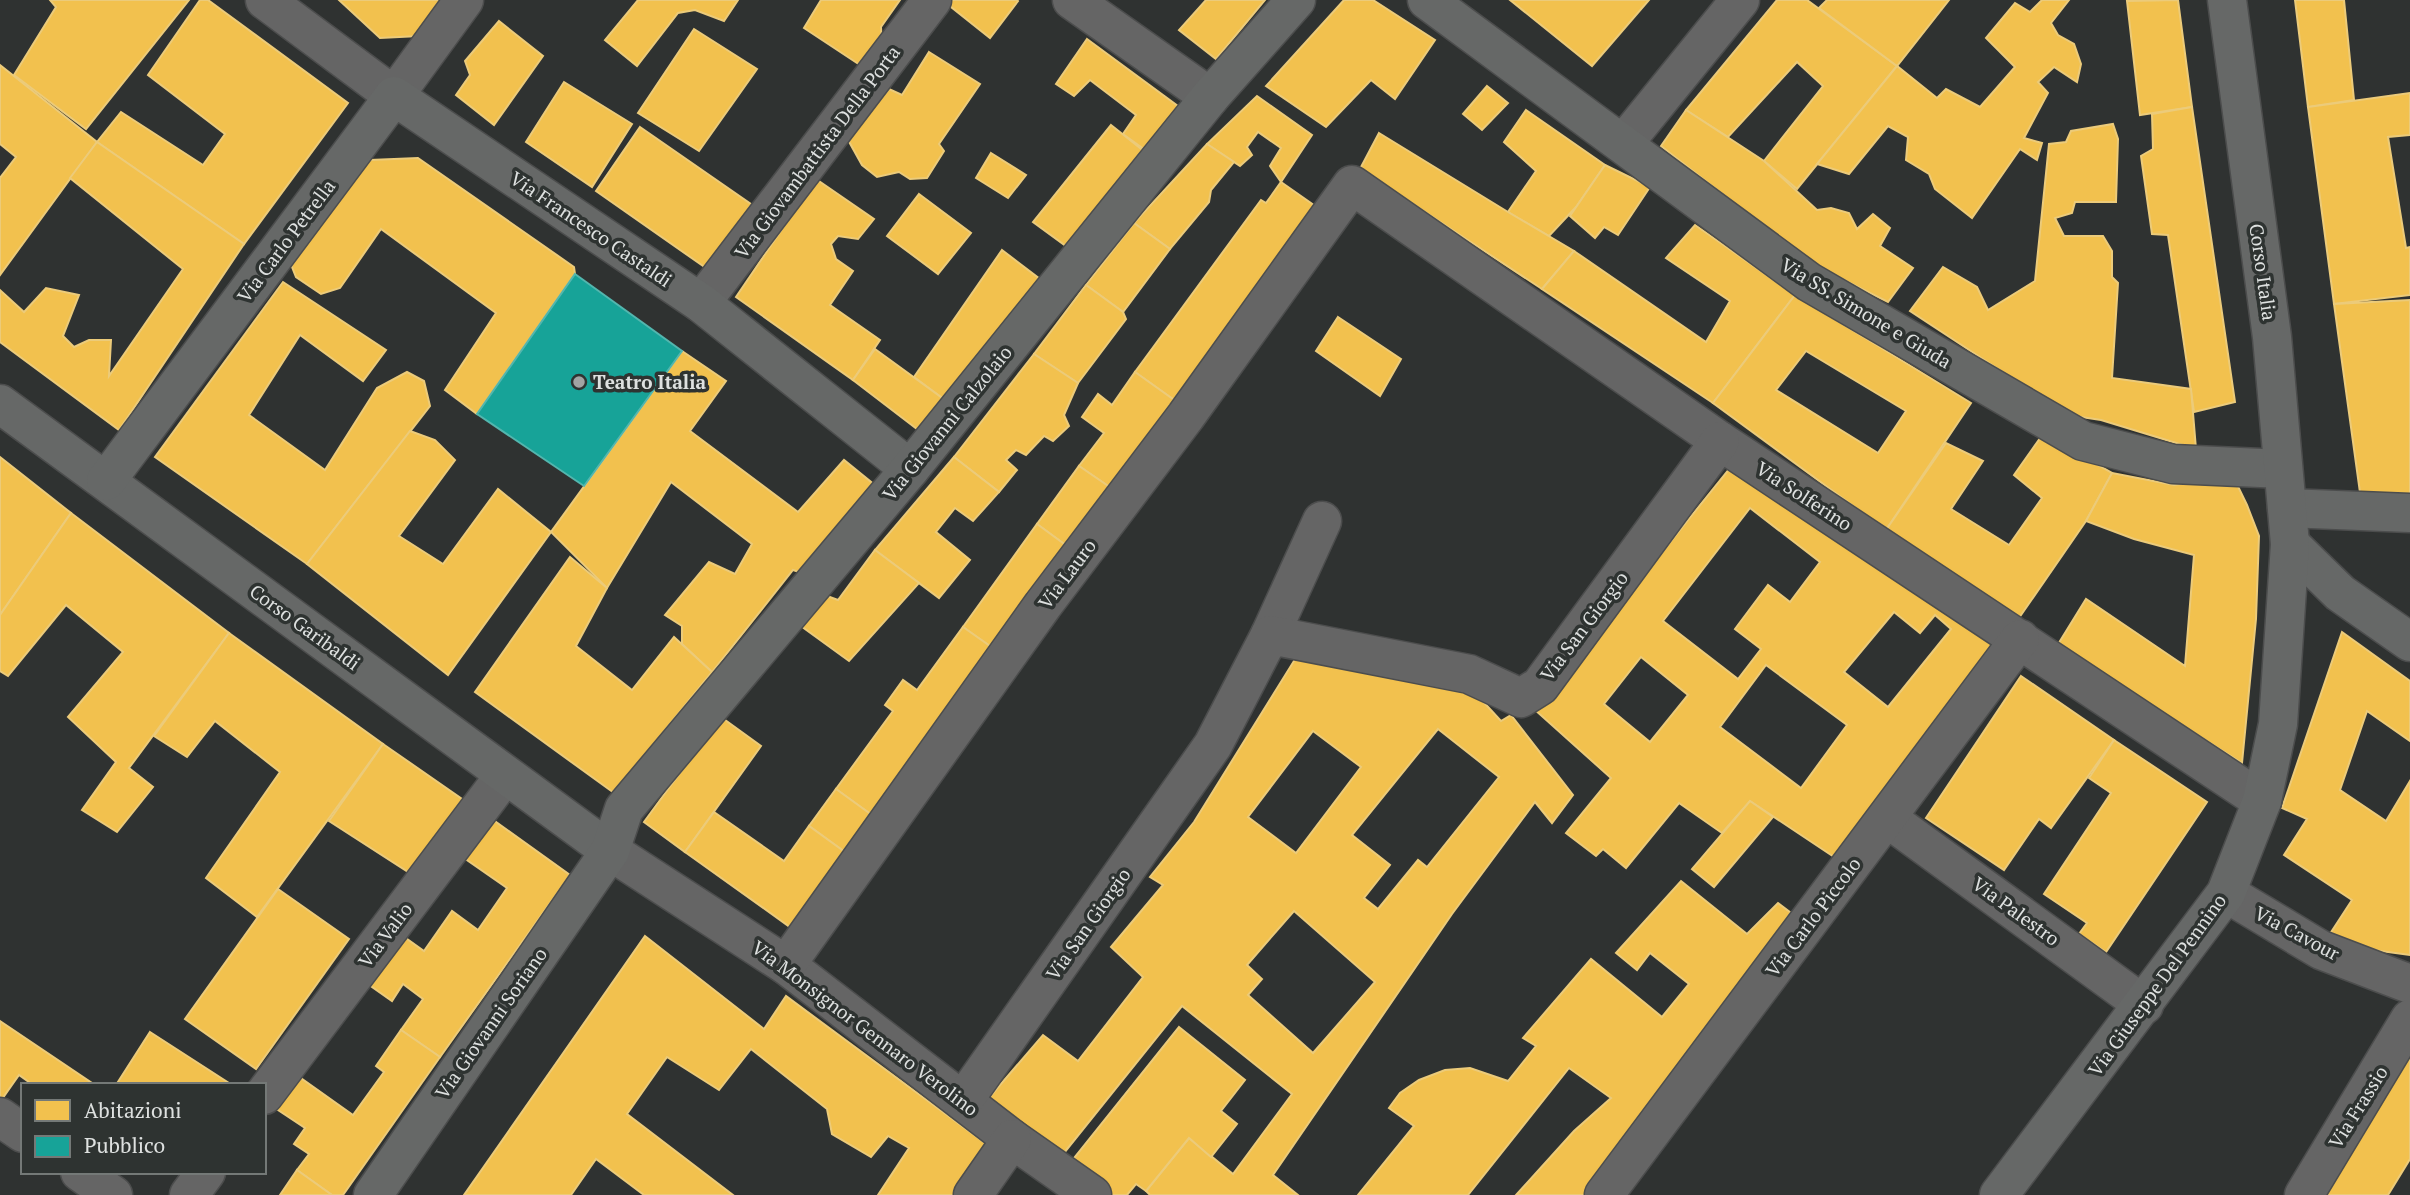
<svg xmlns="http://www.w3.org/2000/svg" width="2410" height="1195" viewBox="0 0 2410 1195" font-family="'PT Serif',serif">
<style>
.homes{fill:#f2c14e;stroke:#eccb7a;stroke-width:2;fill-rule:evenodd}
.public{fill:#17a398;stroke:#53b6ae;stroke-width:2}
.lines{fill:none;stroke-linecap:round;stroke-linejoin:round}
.street-casing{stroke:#4c4d4d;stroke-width:41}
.secondary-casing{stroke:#4c4d4d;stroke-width:41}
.street{stroke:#656565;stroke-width:38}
.secondary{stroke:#666867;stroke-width:38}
.poi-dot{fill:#a1a4a3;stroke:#2e3331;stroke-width:2.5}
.labels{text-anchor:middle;stroke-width:7;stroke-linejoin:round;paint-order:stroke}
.street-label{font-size:19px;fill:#dee1e0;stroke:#2e3331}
.poi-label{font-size:19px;font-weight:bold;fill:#dee1e0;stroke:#2e3331;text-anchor:start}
</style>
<rect width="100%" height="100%" fill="#2f3231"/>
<!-- homes -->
<g class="homes">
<polygon points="50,0 189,0 86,129 14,75 56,7"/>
<polygon points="200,0 208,0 348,103 244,244 97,142 121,112 203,165 225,134 148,75"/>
<polygon points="339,0 448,0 419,36 380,38"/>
<polygon points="638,0 738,0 724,21 695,10 678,13 637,66 605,40"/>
<polygon points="821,0 900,0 881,27 882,48 866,69 804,28"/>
<polygon points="948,0 1017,0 1018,1 990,38 946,3"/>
<polygon points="1206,0 1265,0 1216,59 1179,30"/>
<polygon points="1344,0 1373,0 1435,40 1395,99 1371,80 1326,127 1266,86"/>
<polygon points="1510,0 1649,0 1592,66"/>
<polygon points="1777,0 1807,0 1897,66 1797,189 1764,161 1823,86 1797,62 1728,137 1686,110"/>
<polygon points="1827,0 1949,0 1897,66 1819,8"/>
<polygon points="2042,0 2069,0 2051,23 2058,35 2074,44 2081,64 2077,82 2054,67 2038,82 2048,93 2024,138 2042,143 2037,160 2020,149 1972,218 1935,189 1929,174 1906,160 1908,137 1888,126 1849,174 1817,164 1897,66 1937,98 1946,89 1980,107 2015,67 1986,38 2015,3 2030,12"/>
<polygon points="2178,0 2192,107 2140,115 2127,1"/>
<polygon points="2295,0 2344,0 2354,100 2308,107"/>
<polygon points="499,21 543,56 494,125 456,95 470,75 465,61"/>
<polygon points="694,29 757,69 699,151 638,113"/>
<polygon points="1087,39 1186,112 1152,155 1123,134 1136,115 1090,80 1074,96 1056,84"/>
<polygon points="929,52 980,84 939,144 944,151 927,178 910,179 899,172 877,177 862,165 847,138 889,89 902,95"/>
<polygon points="0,65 97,142 0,275 0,178 16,157 0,144"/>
<polygon points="564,82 632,124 592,187 526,142"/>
<polygon points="1487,86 1508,103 1482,130 1463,114"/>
<polygon points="2410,93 2410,135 2388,137 2406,248 2410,247 2410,295 2334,304 2308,107"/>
<polygon points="1257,96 1312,135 1281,182 1270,166 1281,148 1258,132 1247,147 1252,155 1240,166 1207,144"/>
<polygon points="2192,107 2235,402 2194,412 2168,235 2152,234 2141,156 2153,149 2152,114"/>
<polygon points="1526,110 1605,165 1576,207 1549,236 1508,212 1536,171 1504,142"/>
<polygon points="1686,110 1764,161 1817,210 1831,208 1849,213 1857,229 1873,214 1890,228 1880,246 1913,268 1888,302 1812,264 1661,146"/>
<polygon points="2113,124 2118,139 2116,202 2075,202 2072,213 2055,218 2064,236 2103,236 2112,251 2112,277 2118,283 2112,378 2191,389 2196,449 2101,420 2068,415 1910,311 1943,267 1977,287 1988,310 2035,281 2049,144 2066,142 2071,131"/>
<polygon points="1111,125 1145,152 1070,249 1033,222"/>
<polygon points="640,127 761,211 713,273 596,191"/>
<polygon points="1379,133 1508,212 1574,251 1542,289 1360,169"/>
<polygon points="97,142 244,244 119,430 0,342 0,290 24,312 46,288 79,295 63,336 74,347 89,340 111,340 109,376 183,269 70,178"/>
<polygon points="1207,144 1234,162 1211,190 1209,202 1170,249 1134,223"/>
<polygon points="991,153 1026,175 1008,198 976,178"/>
<polygon points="418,158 574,267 575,274 477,414 445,390 496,313 381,229 340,288 321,294 296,277 290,262 370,160"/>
<polygon points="1605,165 1650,187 1618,235 1604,227 1595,238 1570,216"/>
<polygon points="816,179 874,219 858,239 838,236 831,244 836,259 853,271 830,305 880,340 853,380 736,297"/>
<polygon points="1281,182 1318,208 1177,402 1135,372 1261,200 1266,203"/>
<polygon points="919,194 971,233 938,274 887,236"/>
<polygon points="1134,223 1170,249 1123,312 1086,285"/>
<polygon points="1695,225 1795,295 1713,403 1542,289 1574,251 1706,342 1730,301 1666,258"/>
<polygon points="1002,250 1040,279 949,403 914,377"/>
<polygon points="283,282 386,350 363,381 300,335 249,415 325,470 377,388 407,372 424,381 430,406 307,564 155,457"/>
<polygon points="1086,285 1123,312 1126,319 1078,383 1034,354"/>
<path d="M1795,295L1971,403L1886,530L1713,403ZM1806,351L1906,411L1878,453L1776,390Z"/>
<polygon points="2410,300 2410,510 2362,507 2334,304"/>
<polygon points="1338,317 1401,359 1380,396 1316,351"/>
<polygon points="875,349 949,403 922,433 853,380"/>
<polygon points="682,351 726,381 690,431 798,512 844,460 876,486 805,574 793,570 712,672 682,644 682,626 665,615 709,562 735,574 752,544 671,482 607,588 551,532"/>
<polygon points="1034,354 1078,383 1064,415 1069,426 1053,441 1044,436 1026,455 1016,450 1006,460 1017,470 999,492 954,457"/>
<polygon points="1135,372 1177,402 1114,490 1079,466 1104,433 1082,417 1098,394 1112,405"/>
<polygon points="410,431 435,440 455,460 399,536 443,564 498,489 551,532 448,675 307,564"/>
<polygon points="2043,434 2112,473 2086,521 2019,618 1886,530 1946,443 1983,461 1951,509 2009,545 2042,498 2014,475"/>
<polygon points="0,457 71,513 0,615"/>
<polygon points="954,457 999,492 973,521 955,508 936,532 970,560 939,598 875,550"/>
<path d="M1738,458L2005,642L1843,863L1750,801L1722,833L1679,803L1626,868L1603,849L1596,856L1566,833L1611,778L1535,710ZM1750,508L1820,562L1790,602L1768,585L1735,629L1761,649L1738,679L1663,621ZM1894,612L1920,633L1935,615L1951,629L1888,707L1844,672ZM1641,657L1688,695L1650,742L1604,704ZM1766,665L1847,725L1801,788L1720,727Z"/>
<polygon points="1079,466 1114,490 1071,549 1037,524"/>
<polygon points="2112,473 2174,485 2233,476 2247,505 2259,536 2256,619 2242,763 2057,646 2086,599 2185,666 2194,555 2134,539 2086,521"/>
<polygon points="71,513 229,633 129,768 153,787 117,832 82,810 116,762 68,717 123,652 66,605 8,676 0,671 0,615"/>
<polygon points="1037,524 1071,549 997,651 963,627"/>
<polygon points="875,550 919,583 849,661 801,626 827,596 838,600"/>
<polygon points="570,557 607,588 576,646 632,690 674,637 712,672 614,793 475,692"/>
<polygon points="963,627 997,651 876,818 836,789 893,711 885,705 903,680 917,690"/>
<polygon points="2342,632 2410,681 2410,741 2367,711 2340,790 2386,821 2410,781 2410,955 2344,946 2328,937 2352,900 2284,855 2307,819 2282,808"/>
<polygon points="229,633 383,744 257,917 206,878 280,772 215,721 187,757 154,736"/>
<path d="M1302,648L1466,683L1501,721L1511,715L1573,795L1552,823L1535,802L1452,914L1273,1175L1298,1195H1150L1146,1191L1189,1138L1233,1174L1292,1094L1182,1006L1060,1158L988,1099L1043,1035L1078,1061L1143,977L1111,947L1163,885L1150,877L1194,822ZM1438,729L1499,777L1427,867L1418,860L1378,909L1364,898L1390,865L1352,835ZM1313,731L1361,767L1296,853L1248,817ZM1294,911L1375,982L1313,1053L1248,995L1262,979L1247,965Z"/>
<polygon points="2021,676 2114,740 2051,828 2039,819 2004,870 1926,818"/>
<polygon points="721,717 761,746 685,852 644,822"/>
<polygon points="2114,740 2207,802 2106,952 2079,934 2087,923 2044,894 2111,793 2089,778"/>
<polygon points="383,744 465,801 416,877 329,821"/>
<polygon points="836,789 876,818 849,855 809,826"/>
<polygon points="1750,801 1773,817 1714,887 1692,869"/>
<polygon points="714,812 784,861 809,826 849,855 794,930 685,852"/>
<polygon points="492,819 570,875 440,1057 401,1030 423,999 403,984 392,1001 365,982 400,934 424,951 452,911 478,930 507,888 464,858"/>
<polygon points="1681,881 1747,934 1778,903 1799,919 1595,1195 1516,1195 1574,1131 1611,1098 1569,1068 1468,1195 1358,1195 1414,1126 1389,1108 1400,1093 1419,1080 1445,1070 1470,1068 1508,1081 1536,1046 1523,1038 1591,959 1662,1017 1689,984 1650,953 1637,970 1616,953"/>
<polygon points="278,889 349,939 256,1069 185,1019"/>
<polygon points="645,936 764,1029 786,996 997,1152 966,1195 878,1195 909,1148 888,1136 871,1157 832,1134 827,1109 751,1049 719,1090 667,1057 627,1114 733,1195 644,1195 596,1159 571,1195 464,1195"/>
<polygon points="0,1021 95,1085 33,1085 19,1075 0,1102"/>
<polygon points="1179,1027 1245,1080 1221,1111 1237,1124 1211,1157 1189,1138 1146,1191 1136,1184 1127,1195 1110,1195 1070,1163"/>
<polygon points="401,1030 440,1057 343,1195 332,1195 297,1170 309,1154 294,1144 305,1128 272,1106 295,1074 353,1115 384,1072 376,1066"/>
<polygon points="150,1032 232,1085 116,1085"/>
<polygon points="2410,1056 2410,1159 2388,1195 2323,1195"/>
<polygon points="297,1170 332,1195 280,1195"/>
</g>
<!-- public -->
<polygon class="public" points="575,274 682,351 584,486 477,414"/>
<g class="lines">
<!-- street casing -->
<g class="street-casing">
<g id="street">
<polyline points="265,0 394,96 464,0"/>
<polyline points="1072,0 1210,97"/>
<polyline points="1624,143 1740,0"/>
<polyline points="701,303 932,0"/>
<polyline points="1270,635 1322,521"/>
<polyline points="1887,818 2144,1005"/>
<polyline points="610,851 786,965 1012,1139 1092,1195"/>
<polyline points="2226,893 2321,950 2410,984"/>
<polyline points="786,965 1043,605 1186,416 1352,185 1720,441 2262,801"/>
<polyline points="264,1095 505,775"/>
<polyline points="963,1101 1213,745 1270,635 1469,674 1521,698 1540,686 1720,441"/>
<polyline points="0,1117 23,1133"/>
<polyline points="80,1172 113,1195"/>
<polyline points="189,1195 206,1172"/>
<polyline points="973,1195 1012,1139"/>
<polyline points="1604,1195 2020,639"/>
<polyline points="2304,1195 2410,1019"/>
</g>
</g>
<!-- secondary casing -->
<g class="secondary-casing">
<g id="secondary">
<polyline points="1427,0 1809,282 2083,441 2173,464 2283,469"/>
<polyline points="0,404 610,851"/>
<polyline points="106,481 394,96 701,303 910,469"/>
<polyline points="2287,508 2410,513"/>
<polyline points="2290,544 2340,593 2410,642"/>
<polyline points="373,1195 610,851 624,809 910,469 1210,97 1296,0"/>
<polyline points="1999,1195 2226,893 2262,801 2278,724 2290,544 2272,337 2227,0"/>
</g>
</g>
<!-- street -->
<use href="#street" class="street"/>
<!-- secondary -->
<use href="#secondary" class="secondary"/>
</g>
<!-- markers -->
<circle class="poi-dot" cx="579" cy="382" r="7"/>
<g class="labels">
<!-- street labels -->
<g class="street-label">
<text transform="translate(817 152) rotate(-53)" y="7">Via Giovambattista Della Porta</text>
<text transform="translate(591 229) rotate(34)" y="7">Via Francesco Castaldi</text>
<text transform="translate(286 241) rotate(-53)" y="7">Via Carlo Petrella</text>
<text transform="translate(2263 272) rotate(82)" y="7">Corso Italia</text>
<text transform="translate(1866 313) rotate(31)" y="7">Via SS. Simone e Giuda</text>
<text transform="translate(947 423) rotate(-51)" y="7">Via Giovanni Calzolaio</text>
<text transform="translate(1804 496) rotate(33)" y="7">Via Solferino</text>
<text transform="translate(1067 574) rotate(-53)" y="7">Via Lauro</text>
<text transform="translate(1584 626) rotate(-53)" y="7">Via San Giorgio</text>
<text transform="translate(305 627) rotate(36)" y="7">Corso Garibaldi</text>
<text transform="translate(2016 911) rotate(36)" y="7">Via Palestro</text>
<text transform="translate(1813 917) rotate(-53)" y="7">Via Carlo Piccolo</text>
<text transform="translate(1088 924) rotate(-55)" y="7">Via San Giorgio</text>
<text transform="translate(2297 933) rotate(28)" y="7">Via Cavour</text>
<text transform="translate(385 935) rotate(-53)" y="7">Via Valio</text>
<text transform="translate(2157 985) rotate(-54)" y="7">Via Giuseppe Del Pennino</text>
<text transform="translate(491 1023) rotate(-55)" y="7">Via Giovanni Soriano</text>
<text transform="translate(865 1028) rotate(37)" y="7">Via Monsignor Gennaro Verolino</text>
<text transform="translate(2358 1107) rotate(-58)" y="7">Via Frassio</text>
</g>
<!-- poi labels -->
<g class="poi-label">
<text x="593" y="389">Teatro Italia</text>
</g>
</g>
<!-- legend -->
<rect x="21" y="1083" width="245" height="91" fill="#2e3331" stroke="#747977" stroke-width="2"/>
<rect x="35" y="1100" width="35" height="21" fill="#f2c14e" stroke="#747977" stroke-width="2"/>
<text x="84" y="1118" font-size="21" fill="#dee1e0">Abitazioni</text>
<rect x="35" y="1136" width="35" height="21" fill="#17a398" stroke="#747977" stroke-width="2"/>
<text x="84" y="1153" font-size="21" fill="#dee1e0">Pubblico</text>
</svg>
